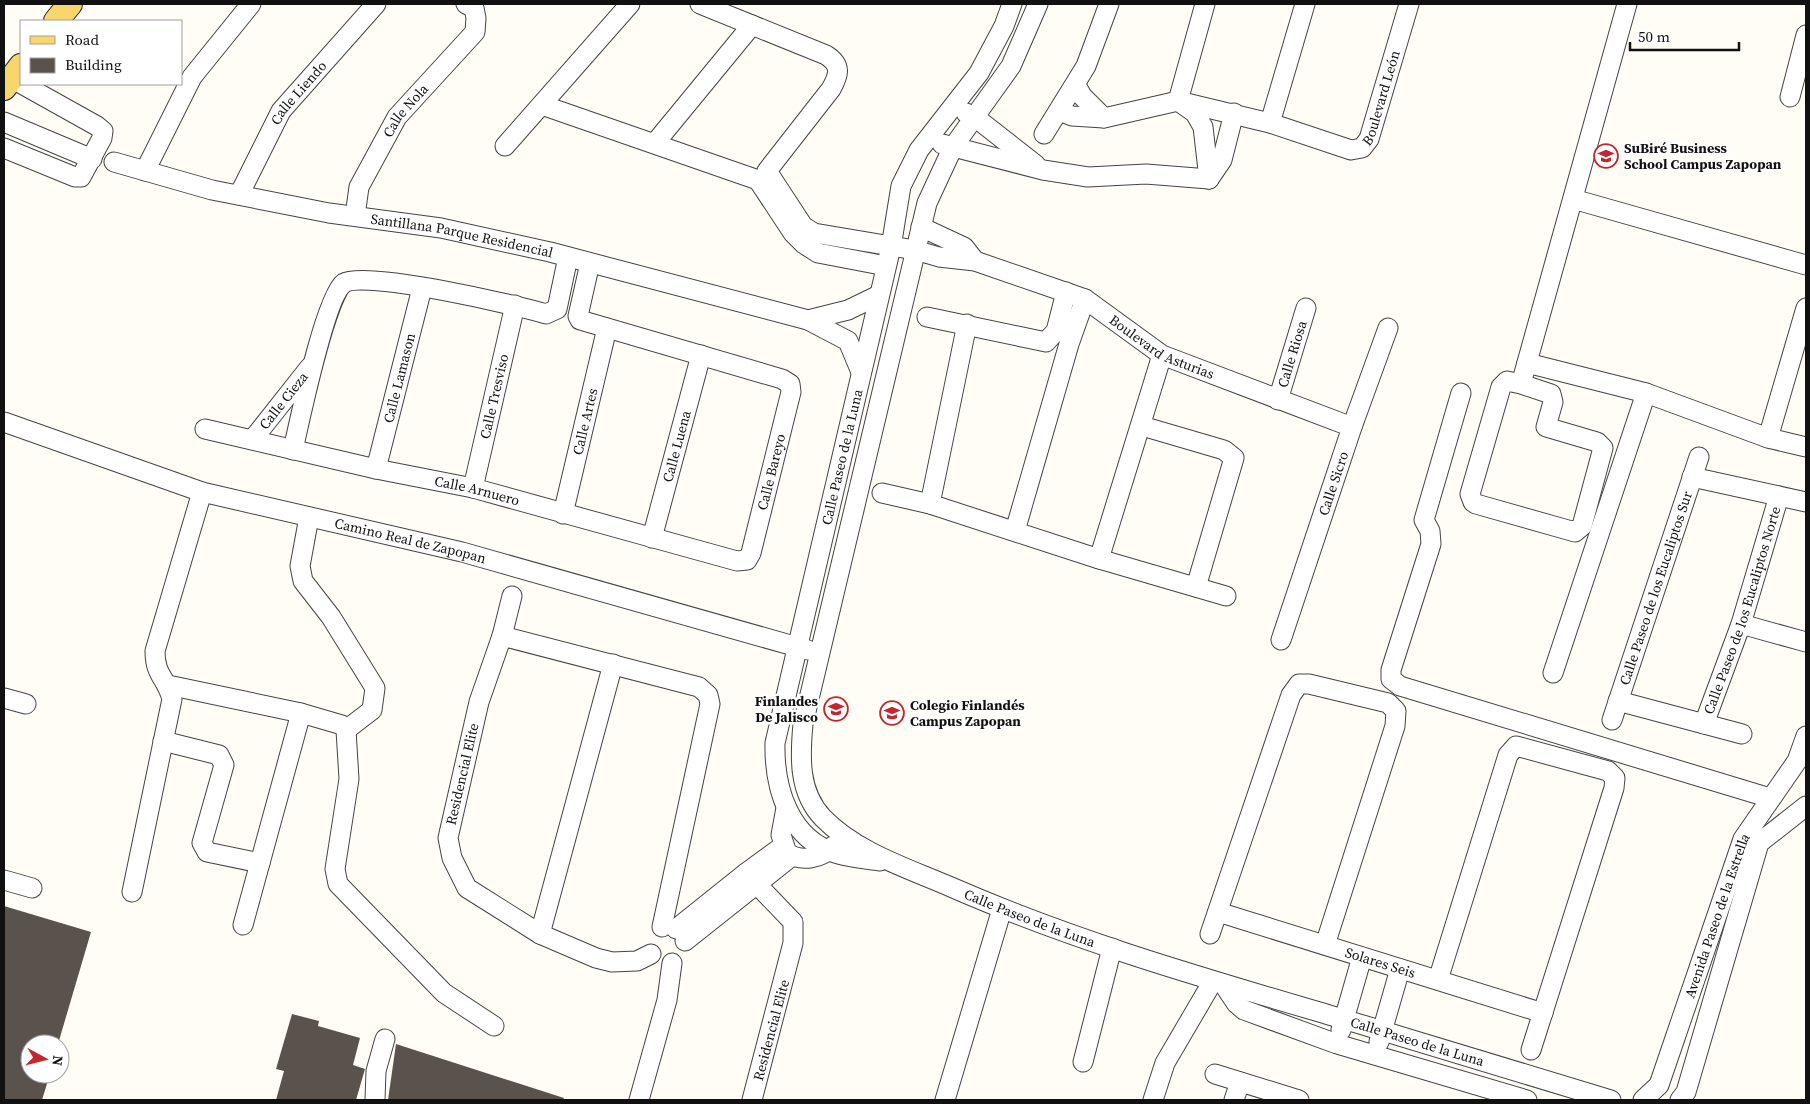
<svg xmlns="http://www.w3.org/2000/svg" width="1810" height="1104" viewBox="0 0 1810 1104" font-family="'Source Serif 4',serif">
<style>
.building{fill:#5a524d}
.lines{fill:none;stroke-linecap:round;stroke-linejoin:round}
.minor-casing{stroke:#444;stroke-width:21}
.major-casing{stroke:#222;stroke-width:26}
.minor{stroke:#fff;stroke-width:19}
.major{stroke:#f9d66b;stroke-width:24}
.labels{text-anchor:middle;stroke-width:5;stroke-linejoin:round;paint-order:stroke}
.street-label{font-size:14px;fill:#111;stroke:#fff}
.poi-label{font-size:14px;font-weight:bold;fill:#111;stroke:#fff;text-anchor:start}
</style>
<rect width="100%" height="100%" fill="#fffdf5"/>
<!-- building -->
<g class="building">
<polygon points="4,906 91,932 58,1044 30,1044 30,1074 50,1074 42,1100 4,1100"/>
<polygon points="292,1014 319,1021 318,1026 360,1038 353,1065 365,1069 356,1100 276,1100 284,1071 276,1069"/>
<polygon points="396,1044 564,1098 563,1100 388,1100"/>
</g>
<g class="lines">
<!-- minor casing -->
<g class="minor-casing">
<g id="minor">
<path id="s1" d="M700,4L826,55C842,65 839,75 831,89L767,171L803,226L814,233L915,250L939,257L975,261L1085,299L1162,355L1352,427"/>
<path id="s2" d="M1038,4L1011,66L953,147L927,203L803,724C800,756 798,792 823,818C856,852 907,868 951,887C1081,944 1218,982 1353,1022C1439,1048 1525,1074 1611,1100"/>
<polyline points="1205,4 1178,101 1195,113 1203,127 1209,179"/>
<path id="s3" d="M1076,85L1082,96L1104,118L1178,101L1270,123L1351,150L1362,148L1369,139L1409,4"/>
<polyline points="1790,97 1806,35"/>
<polyline points="542,105 758,180 793,233 804,244 818,253 886,266"/>
<polyline points="1059,111 1072,116 1104,118"/>
<polyline points="966,113 976,118 1036,165"/>
<polyline points="4,122 92,159"/>
<polyline points="1270,123 1305,4"/>
<polyline points="1044,134 1086,66 1109,4"/>
<polyline points="655,143 752,25"/>
<polyline points="942,144 1043,170 1088,177 1146,174 1209,179"/>
<polyline points="505,146 630,4"/>
<polyline points="4,148 75,177 81,177 102,138 103,131 97,126 11,78"/>
<path id="s4" d="M114,162L212,190L329,213L441,228L550,252L808,320L848,341L861,372"/>
<polyline points="145,171 192,77 251,4"/>
<polyline points="1209,179 1222,160 1234,113"/>
<path id="s5" d="M239,195L281,111L376,4"/>
<polyline points="1573,199 1806,265"/>
<path id="s6" d="M355,216L359,187L397,117L475,32L476,18L474,8L466,4"/>
<polyline points="921,227 964,247 975,261"/>
<polyline points="927,317 1046,342 1056,331 1066,292"/>
<polyline points="808,320 848,310 879,295"/>
<polyline points="1527,363 1646,393 1768,438 1806,447"/>
<polyline points="1521,384 1551,394 1553,402 1546,427 1597,442 1603,448 1582,526 1575,532 1476,504 1473,502 1470,494 1501,387 1507,381 1521,384 1627,4"/>
<polyline points="1461,393 1424,520 1430,531 1431,544 1391,670 1391,679 1400,686 1770,798"/>
<path id="s7" d="M1278,400L1306,308"/>
<path id="s8" d="M4,422L202,492L462,552L808,650"/>
<polyline points="1142,426 1224,450 1234,458 1196,587"/>
<path id="s9" d="M205,429L376,469L473,488L737,561L747,560L751,553L791,392L790,384L782,379L580,320L578,316L590,263"/>
<polyline points="1768,438 1806,308"/>
<path id="s10" d="M253,439L310,367"/>
<path d="M293,450C299,423 326,295 344,283C365,270 516,305 546,314L557,309L568,257"/>
<path id="s11" d="M376,469L422,288"/>
<polyline points="1692,477 1806,502"/>
<path id="s12" d="M473,488L515,305"/>
<polyline points="882,493 930,504 1099,559 1226,596"/>
<polyline points="930,504 967,324"/>
<path id="s13" d="M563,514L607,328"/>
<polyline points="309,517 300,566 303,581 331,617 375,688 372,710 346,730"/>
<polyline points="1015,531 1069,344 1085,299"/>
<path id="s14" d="M652,538L701,355"/>
<polyline points="1099,559 1162,355"/>
<polyline points="512,596 502,636 479,702 448,838 452,858 467,888 540,934 596,958 612,962 637,961 651,954"/>
<polyline points="1741,624 1806,642"/>
<polyline points="502,636 699,687 708,695 710,704 662,927"/>
<path id="s15" d="M1281,640L1352,427L1388,328"/>
<polyline points="1553,673 1646,393"/>
<polyline points="168,685 301,713 243,925"/>
<polyline points="4,698 26,704"/>
<polyline points="1618,701 1742,734"/>
<polyline points="301,713 342,725 346,730 349,779 335,869 338,884 444,993 494,1026"/>
<path id="s16" d="M1612,720L1699,457"/>
<path id="s17" d="M1704,724L1741,624L1779,496"/>
<polyline points="163,741 219,755 224,765 202,843 207,852 260,863"/>
<path d="M786,808L781,835L787,853C801,862 822,859 833,846"/>
<path id="s18" d="M880,861C866,859 851,858 838,854C789,840 774,788 775,743L891,247L901,186L919,150L979,73L1004,26L1012,4"/>
<polyline points="746,873 793,922 793,943 752,1100"/>
<polyline points="4,880 32,888"/>
<path d="M132,892L172,699C166,677 155,676 155,651L202,492"/>
<path id="s19" d="M1218,912L1543,1013"/>
<polyline points="676,929 746,873 783,846"/>
<polyline points="540,934 613,664"/>
<polyline points="1210,934 1291,695 1299,684 1309,684 1388,703 1396,711 1395,726 1325,945"/>
<polyline points="685,941 792,856"/>
<polyline points="1438,980 1508,755 1516,746 1608,771 1615,778 1614,788 1531,1050"/>
<polyline points="1224,985 1236,1003 1244,1010 1337,1044 1527,1100"/>
<polyline points="1341,1030 1362,957"/>
<polyline points="1379,1042 1400,969"/>
<polyline points="1083,1062 1112,948"/>
<polyline points="1215,1074 1299,1100"/>
<polyline points="375,1100 376,1071 385,1039"/>
<polyline points="639,1100 667,1000 672,963"/>
<polyline points="945,1100 1002,909"/>
<polyline points="1153,1100 1165,1063 1213,981"/>
<polyline points="1234,1100 1240,1082"/>
<path id="s20" d="M1643,1100L1659,1085L1743,839L1797,761L1806,736"/>
<polyline points="1680,1100 1686,1092 1759,843 1806,806"/>
</g>
</g>
<!-- major casing -->
<g class="major-casing">
<g id="major">
<polyline points="56,21 70,4"/>
<polyline points="4,88 21,66"/>
</g>
</g>
<!-- minor -->
<use href="#minor" class="minor"/>
<!-- major -->
<use href="#major" class="major"/>
</g>
<!-- icons -->
<defs>
<g id="school-ring" transform="scale(1.25)"><circle r="9.5" fill="#fff" stroke="#c4262e" stroke-width="1.5"/><path d="M0-5L7-2L0 1L-7-2ZM-4 1L0 2.5L4 1V4Q0 6-4 4Z" fill="#c4262e"/></g>
</defs>
<g fill-rule="evenodd">
<use href="#school-ring" x="1606" y="156"/>
<use href="#school-ring" x="836" y="709"/>
<use href="#school-ring" x="892" y="713"/>
</g>
<g class="labels">
<!-- street labels -->
<g class="street-label">
<text dy="5" stroke="none"><textPath href="#s5" startOffset="119">Calle Liendo</textPath></text>
<text dy="5" stroke="none"><textPath href="#s3" startOffset="365">Boulevard León</textPath></text>
<text dy="5" stroke="none"><textPath href="#s6" startOffset="119">Calle Nola</textPath></text>
<text dy="5" stroke="none"><textPath href="#s4" startOffset="356">Santillana Parque Residencial</textPath></text>
<text dy="5" stroke="none"><textPath href="#s1" startOffset="730">Boulevard Asturias</textPath></text>
<text dy="5" stroke="none"><textPath href="#s7" startOffset="48">Calle Riosa</textPath></text>
<text dy="5" stroke="none"><textPath href="#s11" startOffset="94">Calle Lamason</textPath></text>
<text dy="5" stroke="none"><textPath href="#s12" startOffset="94">Calle Tresviso</textPath></text>
<text dy="5" stroke="none"><textPath href="#s10" startOffset="49">Calle Cieza</textPath></text>
<text dy="5" stroke="none"><textPath href="#s13" startOffset="95">Calle Artes</textPath></text>
<text dy="5" stroke="none"><textPath href="#s14" startOffset="95">Calle Luena</textPath></text>
<text dy="5" stroke="none"><textPath href="#s18" startOffset="474">Calle Paseo de la Luna</textPath></text>
<text dy="5" stroke="none"><textPath href="#s9" startOffset="650">Calle Bareyo</textPath></text>
<text dy="5" stroke="none"><textPath href="#s15" startOffset="165">Calle Sicro</textPath></text>
<text dy="5" stroke="none"><textPath href="#s9" startOffset="279">Calle Arnuero</textPath></text>
<text dy="5" stroke="none"><textPath href="#s8" startOffset="424">Camino Real de Zapopan</textPath></text>
<text dy="5" stroke="none"><textPath href="#s16" startOffset="139">Calle Paseo de los Eucaliptos Sur</textPath></text>
<text dy="5" stroke="none"><textPath href="#s17" startOffset="120">Calle Paseo de los Eucaliptos Norte</textPath></text>
<text transform="translate(462 774) rotate(-77)" y="5">Residencial Elite</text>
<text dy="5" stroke="none"><textPath href="#s20" startOffset="201">Avenida Paseo de la Estrella</textPath></text>
<text dy="5" stroke="none"><textPath href="#s2" startOffset="1095">Calle Paseo de la Luna</textPath></text>
<text dy="5" stroke="none"><textPath href="#s19" startOffset="170">Solares Seis</textPath></text>
<text transform="translate(771 1030) rotate(-75)" y="5">Residencial Elite</text>
<text dy="5" stroke="none"><textPath href="#s2" startOffset="1502">Calle Paseo de la Luna</textPath></text>
</g>
<!-- poi labels -->
<g class="poi-label">
<text x="1624" y="153">SuBiré Business<tspan x="1624" dy="16">School Campus Zapopan</tspan></text>
<text x="818" y="706" text-anchor="end">Finlandes<tspan x="818" dy="16">De Jalisco</tspan></text>
<text x="910" y="710">Colegio Finlandés<tspan x="910" dy="16">Campus Zapopan</tspan></text>
</g>
</g>
<!-- border -->
<rect width="1810" height="1104" fill="none" stroke="#111111" stroke-width="10"/>
<!-- legend -->
<rect x="20" y="20" width="162" height="65" fill="#ffffff" stroke="#a0a0a0"/>
<rect x="30" y="36" width="25" height="8" fill="#f9d66b" stroke="#a0a0a0"/>
<text x="65" y="45" font-size="15" fill="#111111">Road</text>
<rect x="30" y="58" width="25" height="15" fill="#5a524d" stroke="#a0a0a0"/>
<text x="65" y="70" font-size="15" fill="#111111">Building</text>
<!-- north arrow -->
<g transform="translate(45 1059) rotate(97)"><circle r="24" fill="#ffffff" stroke="#a0a0a0"/>
<path d="M0-4L9 19L0 12L-9 19Z" fill="#c4262e"/>
<text y="-8" font-size="14" font-weight="bold" text-anchor="middle" fill="#111111">N</text>
</g>
<!-- scale -->
<path d="M1630 42v8h109v-8" fill="none" stroke="#111111" stroke-width="2.5"/>
<text x="1638" y="42" font-size="15" fill="#111111" stroke="#ffffff" stroke-width="4" paint-order="stroke">50 m</text>
</svg>
